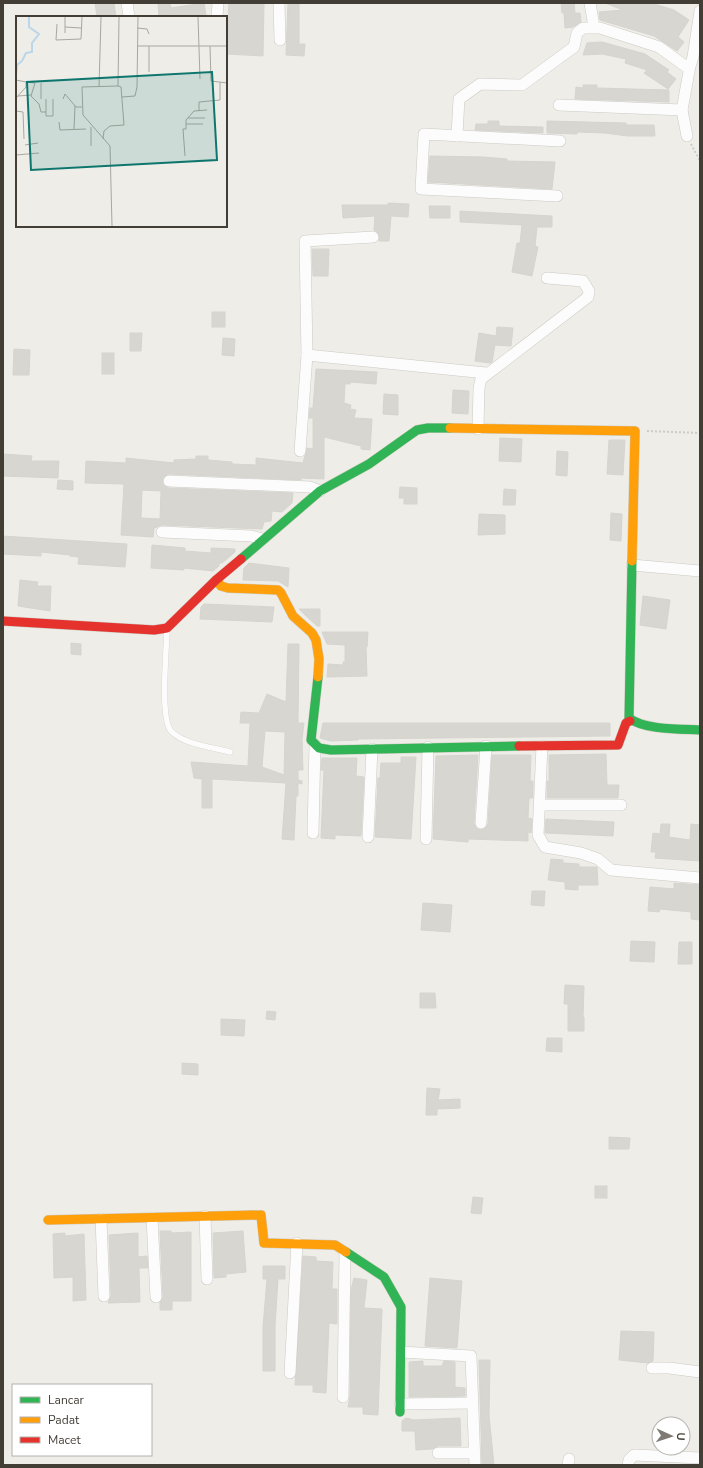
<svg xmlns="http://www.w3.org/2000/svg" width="703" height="1468" viewBox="0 0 703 1468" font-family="'Nunito Sans',sans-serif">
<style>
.building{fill:#d8d6d0;stroke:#d6d4ce;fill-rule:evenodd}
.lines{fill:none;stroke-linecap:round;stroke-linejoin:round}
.lane-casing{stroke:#cccac5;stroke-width:6}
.street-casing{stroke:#cccac5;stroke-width:12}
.fast-casing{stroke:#cdcabf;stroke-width:10}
.slow-casing{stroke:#cdcabf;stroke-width:10}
.jam-casing{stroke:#cdcabf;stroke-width:10}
.path{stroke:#cccbc7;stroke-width:2;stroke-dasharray:2 2;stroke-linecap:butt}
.lane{stroke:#fcfcfc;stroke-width:5.5}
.street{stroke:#fcfcfc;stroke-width:11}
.fast{stroke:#30b455;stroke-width:9}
.slow{stroke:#ff9f0a;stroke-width:9}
.jam{stroke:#e5322d;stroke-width:9}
.inset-river{fill:none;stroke:#bad6ea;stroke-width:2}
.inset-road{fill:none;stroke:#aaa7a0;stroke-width:1}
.view{fill:#0f766e;fill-opacity:0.15;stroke:#0f766e;stroke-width:2}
.inset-edge{fill:none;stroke:#433e35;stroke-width:2}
</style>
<rect width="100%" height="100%" fill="#eeede8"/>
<!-- building -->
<g class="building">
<polygon points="95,3 114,3 116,17 97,17"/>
<polygon points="158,3 170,3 171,8 204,3 206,15 159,17"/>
<polygon points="229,3 264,3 263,56 226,54"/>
<polygon points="288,3 299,3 299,44 305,44 304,56 286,55"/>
<polygon points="561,3 574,3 575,13 580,13 581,22 573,27 565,28 564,13 562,13"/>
<polygon points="605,3 651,3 674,10 689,20 678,37 684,42 677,51 654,36 600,20 599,12 623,10"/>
<polygon points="602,42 645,54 669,70 667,72 676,79 668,89 644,73 647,70 625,63 626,59 602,54 583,55 587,43"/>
<polygon points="583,85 597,85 597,88 669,90 669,102 575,99 576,87 583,88"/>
<polygon points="488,121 499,121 499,126 543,127 543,133 475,130 476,124 488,124"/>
<polygon points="547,121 626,123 626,125 654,125 655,136 628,136 605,133 578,132 577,134 547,133"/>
<polygon points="430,156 483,157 507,159 507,161 555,162 552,189 428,182"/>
<polygon points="388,203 409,204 408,217 391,216 389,241 379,241 379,234 374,230 375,216 343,218 342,205 388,205"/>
<polygon points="429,206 450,206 450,218 430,218"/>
<polygon points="460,211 552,216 552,227 537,227 535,246 538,247 532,276 512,272 517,243 520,243 522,225 460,222"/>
<polygon points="312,249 329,249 328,276 313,276"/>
<rect x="212" y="312" width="13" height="15"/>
<polygon points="497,327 513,328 511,346 495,345 492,362 490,363 475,361 479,333 496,336"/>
<polygon points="130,333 142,333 141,351 130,351"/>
<polygon points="223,338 235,339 234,356 222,355"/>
<polygon points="14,349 30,350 29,375 13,375"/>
<rect x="102" y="353" width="12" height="21"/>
<path d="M316,369L377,372L376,384L350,382V384H345L344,403L351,405L350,409L356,410L354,418L372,419L370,450L361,449V446L324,437V479L301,478V480L169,474L163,478V485L169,488L293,493L292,503L282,512L272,511L271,521L264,522L262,529L162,525L154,528L153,537L121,535L124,484L85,483L86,461L126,463V458L174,463V460L196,459V456H208V460L232,462V464L256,465V458L303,463L307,448L313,449V418H309L310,408H313ZM142,490L161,491L160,519L141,518Z"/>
<polygon points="453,390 469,391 468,414 452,413"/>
<polygon points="384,394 398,395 398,415 383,414"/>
<polygon points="500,438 522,439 521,462 499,461"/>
<polygon points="609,440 625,440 623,475 607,474"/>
<polygon points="557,451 568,452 567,476 556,475"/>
<polygon points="3,454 32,456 31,461 59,461 58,478 3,476"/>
<polygon points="58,480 73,481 73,490 57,489"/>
<polygon points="400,487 417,488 417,504 404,504 404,498 399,498"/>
<polygon points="504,489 516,490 515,505 503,505"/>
<polygon points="611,513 622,514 621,541 610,540"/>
<polygon points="479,514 505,515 505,534 478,535"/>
<polygon points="3,536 127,544 125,567 78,564 79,557 70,556 70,555 41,552 41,556 3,554"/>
<polygon points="152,545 185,548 185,551 211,553 211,548 235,549 235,552 222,563 219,563 219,566 213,571 184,568 184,570 151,568"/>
<polygon points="249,563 289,568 288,587 278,581 243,580 244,568"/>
<polygon points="20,580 38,582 37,586 51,586 50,611 18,606"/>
<polygon points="643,596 670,600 666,629 640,625"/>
<polygon points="204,604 274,607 272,622 200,619 201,607"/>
<polygon points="299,609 320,609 320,626 317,626 305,615"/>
<polygon points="322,632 368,632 367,647 366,647 367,676 327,677 328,664 343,665 343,662 345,662 345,645 327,644"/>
<polygon points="71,643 81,644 81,655 71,654"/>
<path d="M288,644H299L298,723H304L302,739L303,770H298V780L302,781V784L298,783V796H296L294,840L282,839L286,783L212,779V808H202V779L194,778L191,762L248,766L250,723H240L241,712L259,713L267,694L286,702ZM265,731L285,732L284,775L262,767Z"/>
<polygon points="323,723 610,723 610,736 358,739 358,740 331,741 320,738"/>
<polygon points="606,754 607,785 619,785 618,798 547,798 547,781 549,782 549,755"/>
<polygon points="478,755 474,823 477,829 481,830 487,827 488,823 492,755 531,755 530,781 533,781 533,798 529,798 528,818 532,819 531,833 528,832 528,841 468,839 468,842 433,839 436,756"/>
<polygon points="401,757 416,757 411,839 375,837 378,778 380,778 381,763 401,763"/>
<polygon points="322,758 357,758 356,776 364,777 361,836 335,835 335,839 321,838 324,770 321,770"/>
<polygon points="546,819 614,822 613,836 545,833"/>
<polygon points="661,824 670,824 669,837 690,840 691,824 700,825 700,861 655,858 656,852 651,852 653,833 660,834"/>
<polygon points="551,859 563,860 563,863 579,864 579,867 597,867 598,885 578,885 578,890 565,889 565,882 548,880"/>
<polygon points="674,883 700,885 700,920 691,919 691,912 660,909 659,912 648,911 650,887 674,889"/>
<polygon points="532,891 545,891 544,906 531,905"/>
<polygon points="423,903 452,905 450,932 421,930"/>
<polygon points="631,941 655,942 654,962 630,961"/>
<polygon points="679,942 692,942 692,964 678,964"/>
<polygon points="565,985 584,986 583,1017 584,1017 584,1031 568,1031 568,1004 564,1004"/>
<polygon points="420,993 435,993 436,1008 420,1008"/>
<polygon points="267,1011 276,1012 275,1020 266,1019"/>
<polygon points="221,1019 245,1020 244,1036 221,1035"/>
<polygon points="547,1038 562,1038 562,1052 546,1051"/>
<polygon points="182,1063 198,1064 198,1075 182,1074"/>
<polygon points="427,1088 440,1089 438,1100 460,1099 460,1108 437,1109 437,1115 426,1115"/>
<polygon points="609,1137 630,1138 629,1149 609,1149"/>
<rect x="595" y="1186" width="12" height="12"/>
<polygon points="473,1197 483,1198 481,1214 471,1213"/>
<polygon points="160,1231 171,1231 171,1233 191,1232 191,1301 172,1301 172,1310 160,1310 160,1302 163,1297"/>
<polygon points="243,1231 246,1272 226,1274 226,1277 214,1278 213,1233"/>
<polygon points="65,1233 65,1236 84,1234 86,1300 73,1301 73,1277 54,1278 53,1234"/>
<polygon points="138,1233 138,1257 147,1256 148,1268 139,1268 140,1302 108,1303 111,1296 109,1235"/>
<polygon points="303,1256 316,1257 316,1261 333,1262 332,1289 337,1289 337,1324 329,1323 326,1393 313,1392 313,1385 295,1385"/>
<polygon points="263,1266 285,1266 285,1279 278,1279 275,1326 275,1371 263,1371 263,1327 267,1279 263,1279"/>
<polygon points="354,1278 367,1280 364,1308 382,1309 378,1415 363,1414 363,1407 348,1407 350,1397 351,1290"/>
<polygon points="430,1278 462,1281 457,1348 425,1346"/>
<polygon points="621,1331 654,1332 653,1361 648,1363 619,1360"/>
<polygon points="479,1360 490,1360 489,1416 494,1465 482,1465"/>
<polygon points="423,1361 423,1366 442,1366 444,1361 455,1362 455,1387 465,1388 465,1396 409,1397 409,1362"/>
<polygon points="406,1418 414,1420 460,1418 461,1446 438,1446 432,1449 416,1450 415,1431 402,1431 402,1421"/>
</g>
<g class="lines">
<!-- lane casing -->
<g class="lane-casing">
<path id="lane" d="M167,628C167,647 159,721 172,732C186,745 212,747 230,752"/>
</g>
<!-- street casing -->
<g class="street-casing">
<g id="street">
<polyline points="127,3 129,17"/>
<polyline points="279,3 280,40"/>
<polyline points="590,3 594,27"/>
<polyline points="217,17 218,3"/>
<polyline points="559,105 682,110"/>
<polyline points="457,136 459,99 480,84 522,85 574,47 577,33 583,28 600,28 659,47 685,66 690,66 693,57 700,11"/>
<polyline points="687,136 682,110 690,66"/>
<polyline points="557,196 421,189 424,134 560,141"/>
<polyline points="307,355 486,373"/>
<polyline points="478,429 479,388 481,379 588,297 589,291 583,281 547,278"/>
<polyline points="300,451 307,355 305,241 373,237"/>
<polyline points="169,481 310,487 320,491"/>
<polyline points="162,532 251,536 262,539"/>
<polyline points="632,565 700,571"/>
<polyline points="542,746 538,835 545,847 581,853 598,859 611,870 700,878"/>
<polyline points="540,805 621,805"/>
<polyline points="481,823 486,746"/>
<polyline points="313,833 315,745"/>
<polyline points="368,837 372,749"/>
<polyline points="426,839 428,747"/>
<polyline points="205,1216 207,1279"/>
<polyline points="152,1218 156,1297"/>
<polyline points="101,1219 104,1296"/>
<polyline points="401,1352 471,1356 475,1465"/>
<polyline points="652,1368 669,1368 700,1372"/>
<polyline points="290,1373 297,1243"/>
<polyline points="343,1397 345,1253"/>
<polyline points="400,1404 472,1403"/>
<polyline points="438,1453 474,1453"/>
<polyline points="568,1465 569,1459"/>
<polyline points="628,1465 629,1460 634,1455 700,1458"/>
</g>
</g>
<!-- fast casing -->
<g class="fast-casing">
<g id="fast">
<polyline points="241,559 320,491 369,464 417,430 428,428 450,428"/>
<path d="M632,561L629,718C644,730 681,729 700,730"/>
<polyline points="318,677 311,740 319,748 331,750 519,746"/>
<polyline points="346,1252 384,1277 401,1307 400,1412"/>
</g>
</g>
<!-- slow casing -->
<g class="slow-casing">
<g id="slow">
<polyline points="450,428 635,431 632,561"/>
<polyline points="216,580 221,586 228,588 278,590 281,593 293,616 312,633 316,640 319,659 318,677"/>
<polyline points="48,1220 261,1215 264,1243 335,1245 346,1252"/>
</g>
</g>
<!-- jam casing -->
<g class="jam-casing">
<g id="jam">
<polyline points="3,621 154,630 167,628 216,580 241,559"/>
<polyline points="519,746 618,745 626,723 630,721"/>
</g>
</g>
<!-- path -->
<g class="path">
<polyline points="691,144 700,161"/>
<polyline points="647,431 700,433"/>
</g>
<!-- lane -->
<use href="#lane" class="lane"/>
<!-- street -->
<use href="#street" class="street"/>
<!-- fast -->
<use href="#fast" class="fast"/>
<!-- slow -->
<use href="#slow" class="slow"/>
<!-- jam -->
<use href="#jam" class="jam"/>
</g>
<!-- overview -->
<g transform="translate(16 16)">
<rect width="211" height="211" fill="#eeede8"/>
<path class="inset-river" d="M6,45L10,37L16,36V27L23,18L13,11V1M0,59L1,49L6,45"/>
<path class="inset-road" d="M49,1V17M182,1L184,63M41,8L40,24L65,23L66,1M49,11L65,12M121,12L131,13L133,18M121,30H211M133,30V56M194,30L195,65L211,67M0,64L10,66V71L0,82M10,66L19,67L15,80L23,88L25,96H30M25,67V83M83,71L85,1M2,80L15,79M106,81L119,80L121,71L122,1M30,83V100H37V83M47,83L49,78L60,91H66M0,95L7,96L8,123M183,95V86L204,84V66M172,102H189M43,106L44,114L70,113M170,108H187M75,111V130M58,113L59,90M87,123L88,115L94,110L108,109L105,71L102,70M9,129L22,127M0,139L23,137M169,140L167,113H170V104L178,95L191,94M96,210L94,130L67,99L66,71L102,70L103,1"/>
<path class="view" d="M196,56L201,144L15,154L11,66Z"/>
<rect width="211" height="211" class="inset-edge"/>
</g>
<!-- border -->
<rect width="703" height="1468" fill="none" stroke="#433e35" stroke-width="8"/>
<!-- legend -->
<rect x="12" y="1384" width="140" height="72" fill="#ffffff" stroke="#b4b2ae"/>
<rect x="20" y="1397" width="20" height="6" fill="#30b455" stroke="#b4b2ae"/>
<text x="48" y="1404" font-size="12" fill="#433e35">Lancar</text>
<rect x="20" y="1417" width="20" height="6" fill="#ff9f0a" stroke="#b4b2ae"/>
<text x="48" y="1424" font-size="12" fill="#433e35">Padat</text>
<rect x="20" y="1437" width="20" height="6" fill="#e5322d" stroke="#b4b2ae"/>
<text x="48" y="1444" font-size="12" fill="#433e35">Macet</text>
<!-- north arrow -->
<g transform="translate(671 1436) rotate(93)"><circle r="19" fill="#ffffff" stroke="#b4b2ae"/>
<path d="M0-3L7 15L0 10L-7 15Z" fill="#7f7b74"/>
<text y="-6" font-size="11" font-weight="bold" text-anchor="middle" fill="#433e35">U</text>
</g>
</svg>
